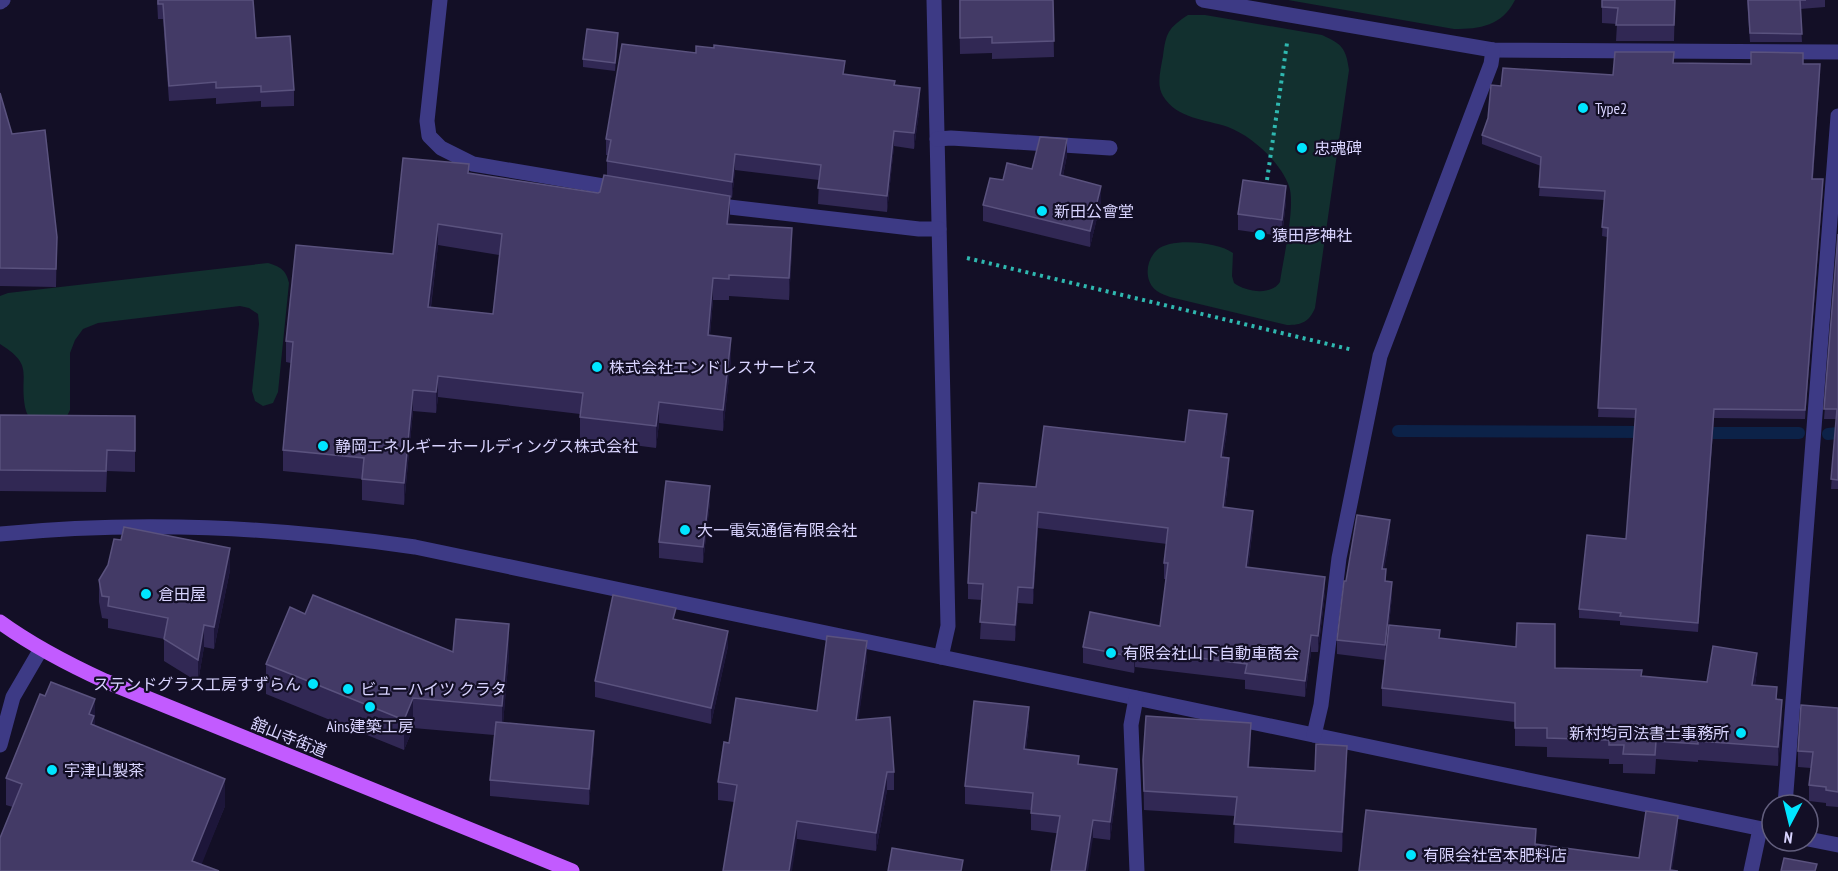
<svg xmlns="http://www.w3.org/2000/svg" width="1838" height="871" viewBox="0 0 1838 871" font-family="'PT Sans Narrow','Noto Sans JP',sans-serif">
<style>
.green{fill:#12302f}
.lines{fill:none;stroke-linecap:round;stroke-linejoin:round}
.stream{stroke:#0c2248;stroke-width:12}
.path{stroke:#2fb8b0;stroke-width:4;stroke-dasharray:3 4.5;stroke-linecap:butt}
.minor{stroke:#3d3a85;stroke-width:15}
.major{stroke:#c25bff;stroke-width:15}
.wall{fill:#312854;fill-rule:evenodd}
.shaded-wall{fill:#1d163a}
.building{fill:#433a66;stroke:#5a527e;stroke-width:1.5;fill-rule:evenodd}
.poi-dot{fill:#00e5ff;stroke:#130f26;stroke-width:2}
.labels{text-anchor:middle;stroke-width:4.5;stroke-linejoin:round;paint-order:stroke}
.poi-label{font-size:16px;fill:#d9d4ff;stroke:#130f26;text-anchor:start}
.street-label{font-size:16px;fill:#d9d4ff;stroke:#130f26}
</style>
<rect width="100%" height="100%" fill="#130f26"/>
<!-- green -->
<g class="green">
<path d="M1288,0H1515C1502,26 1480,29 1454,29Z"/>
<path d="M1188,15H1205L1322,35C1342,44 1346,48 1349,70L1315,308C1309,322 1302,325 1287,325L1170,297C1166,295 1161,294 1157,291C1144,282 1145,261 1157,250C1171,237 1218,242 1233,253L1232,276L1234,283C1246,292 1271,296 1280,282C1283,260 1296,205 1289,186C1280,162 1252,136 1228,127C1205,119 1177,119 1163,96C1156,85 1161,68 1163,56C1166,33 1168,28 1188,15Z"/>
<path d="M268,263C281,267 286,270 289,283L278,392L273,403L263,406L255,401L252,391L259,324L258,314L249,308L240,306L98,323L83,329L75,340L70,353V410L64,422L33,425C30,419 26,413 25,407C19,373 35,366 0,344V296L8,293Z"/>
</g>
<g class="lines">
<!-- stream -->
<g class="stream">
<polyline points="1398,431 1649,432"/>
<polyline points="1696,433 1799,433"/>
<polyline points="1828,434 1838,433"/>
</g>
<!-- path -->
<g class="path">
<polyline points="1267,180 1287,43"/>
<polyline points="967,258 1353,350"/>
</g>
<!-- minor -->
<g class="minor">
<polyline points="440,0 427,121 429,136 441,148 473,164 621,189"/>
<polyline points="934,0 948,626 941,657"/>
<polyline points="1203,0 1493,50 1838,52"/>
<polyline points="0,2 3,0"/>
<polyline points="937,139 951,138 1110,148"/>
<polyline points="712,205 919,229 939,229"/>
<path d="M0,534C142,520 275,527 415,547L1772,831"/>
<polyline points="1136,698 1131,725 1137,871"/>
<polyline points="1314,735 1321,705 1339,558 1380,356 1491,64 1493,50"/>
<polyline points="0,745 13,697 41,649"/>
<polyline points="1785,805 1838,116"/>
<polyline points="1808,839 1838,845"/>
<polyline points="1751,871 1760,829"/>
</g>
<!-- major -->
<path class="major" d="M0,622C33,646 68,664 105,681L572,871"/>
</g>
<!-- wall -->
<g class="wall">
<polygon points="157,0 253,0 256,38 294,90 294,106 261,107 261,101 216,104 216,98 169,101 163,19 158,19"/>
<polygon points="959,0 1053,0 1054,57 992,59 992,53 960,54"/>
<polygon points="1602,0 1675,0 1674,41 1616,41 1617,24 1602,23"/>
<polygon points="1747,0 1825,0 1825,7 1800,9 1802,42 1750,42"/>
<polygon points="618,41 615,71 583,67 583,59"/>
<polygon points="1751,52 1803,64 1820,73 1813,179 1823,188 1805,419 1714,418 1698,632 1620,625 1620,621 1579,618 1579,609 1626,539 1636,418 1598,417 1607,237 1602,236 1604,200 1539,196 1541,166 1482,144 1482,135 1613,75 1674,63 1751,64"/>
<path d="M845,75L895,85L920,104L914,149L894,146L887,212L818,204L819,180L735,170L732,198L730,197L729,224L792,250L789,300L729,296V300H713L710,335L731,359L723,431L659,423L656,448L580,438V414L438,397L436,413L413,411L404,505L362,500V479L283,471V450L291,363L286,362V341L393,254L469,173L598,193L600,192L607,175V161L608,155H606V139ZM438,245L499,255L493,314L431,307Z"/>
<polygon points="0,93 12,134 57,237 56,287 0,286"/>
<polygon points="1067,155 1063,176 1101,201 1090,247 983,221 983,205 1003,180"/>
<polygon points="1286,202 1282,236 1238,230 1238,214"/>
<polygon points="1838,234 1838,489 1831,489 1836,419 1824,419"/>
<polygon points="0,415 135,416 135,472 107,471 106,492 0,491"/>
<polygon points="1227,430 1223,457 1229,474 1225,507 1253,527 1248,567 1325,593 1318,652 1311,652 1305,697 1245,689 1245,680 1135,667 1134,673 1083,663 1083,647 1160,626 1166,579 1164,579 1164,563 1167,544 1038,528 1033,604 1018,603 1015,641 980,639 982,600 968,599 968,583 976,513 1036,487"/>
<polygon points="710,502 703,563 659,558 659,542"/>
<polygon points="1390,535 1384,569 1386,581 1392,596 1389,625 1555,668 1707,682 1757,671 1755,685 1777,699 1782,719 1778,766 1698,760 1698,762 1656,759 1655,774 1623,773 1623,764 1609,764 1609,759 1547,757 1547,747 1515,746 1515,722 1382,706 1382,688 1385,660 1337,654 1337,640 1346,581"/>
<polygon points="230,570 214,649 204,647 198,682 164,661 164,639 108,628 108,619 102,618 99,602 99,580"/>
<polygon points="305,614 453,652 509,654 503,723 594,747 589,805 490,796 490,780 494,735 413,728 404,750 266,694 266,664"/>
<polygon points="676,620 728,646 711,724 595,697 595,681"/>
<polygon points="867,659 858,720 894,772 894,790 887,790 876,851 797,839 734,802 718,800 718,782 729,743 817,711"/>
<polygon points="1838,708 1838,807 1826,806 1826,803 1809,801 1809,785 1811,768 1798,767 1798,751"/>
<polygon points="1029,724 1026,749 1079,764 1117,786 1110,840 1031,830 1031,810 965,804 965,786"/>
<polygon points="95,726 225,806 201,864 6,805 6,778"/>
<polygon points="1251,742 1249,767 1315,771 1347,765 1342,852 1234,843 1235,816 1144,810 1143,760"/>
</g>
<!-- shaded-wall -->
<g class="shaded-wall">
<polygon points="618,33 618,41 615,71 615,63"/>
<polygon points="1820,64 1820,73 1812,188 1812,179"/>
<polygon points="920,88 920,104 914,149 914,133"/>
<polygon points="894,131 894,146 887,212 887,196"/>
<polygon points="1067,139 1067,155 1060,191 1060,175"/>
<polygon points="735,154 735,170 732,198 732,182"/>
<polygon points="1823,179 1823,188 1805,419 1805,410"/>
<polygon points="1101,186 1101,201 1090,247 1090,231"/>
<polygon points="1286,186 1286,202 1282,236 1282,220"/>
<polygon points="730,196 730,217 727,245 727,224"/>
<polygon points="438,224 438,245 428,328 428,307"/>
<polygon points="792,228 792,250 789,300 789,278"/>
<polygon points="713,278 713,300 708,356 708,335"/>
<polygon points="731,338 731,359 723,431 723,410"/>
<polygon points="438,376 438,397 436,413 436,392"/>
<polygon points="413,390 413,411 404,505 404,483"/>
<polygon points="659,402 659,423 656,448 656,426"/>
<polygon points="1714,409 1714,418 1698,632 1698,623"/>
<polygon points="1227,414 1227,430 1221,473 1221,457"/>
<polygon points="1229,458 1229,474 1223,523 1223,507"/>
<polygon points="710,486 710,502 703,563 703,547"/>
<polygon points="1253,511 1253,527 1246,583 1246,567"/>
<polygon points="1038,512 1038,528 1033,604 1033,588"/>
<polygon points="1390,520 1390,535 1382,583 1382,569"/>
<polygon points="230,548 230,570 214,649 214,627"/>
<polygon points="1325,577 1325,593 1318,652 1318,636"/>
<polygon points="1392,582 1392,596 1385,660 1385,645"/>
<polygon points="1018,587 1018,603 1015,641 1015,625"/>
<polygon points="509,624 509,654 502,736 502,706"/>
<polygon points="204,625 204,647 198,682 198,660"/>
<polygon points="728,631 728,646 711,724 711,708"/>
<polygon points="1311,635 1311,652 1305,697 1305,681"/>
<polygon points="867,641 867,659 856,738 856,720"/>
<polygon points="1135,650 1135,667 1134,673 1134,657"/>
<polygon points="1757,653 1757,671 1752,704 1752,685"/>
<polygon points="413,698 413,728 404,750 404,720"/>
<polygon points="95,699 95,726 94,743 89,714"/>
<polygon points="1782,700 1782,719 1778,766 1778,747"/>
<polygon points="1029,707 1029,724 1024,766 1024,749"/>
<polygon points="1251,723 1251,742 1248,786 1248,767"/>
<polygon points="594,731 594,747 589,805 589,789"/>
<polygon points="1347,746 1347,765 1342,852 1342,832"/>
<polygon points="1117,769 1117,786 1110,840 1110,822"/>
<polygon points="887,772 887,790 876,851 876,833"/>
<polygon points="225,779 225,806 199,871 192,861"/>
<polygon points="1678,816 1678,834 1672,871 1670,871"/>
<polygon points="1093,820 1093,838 1088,871 1085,871"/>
<polygon points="797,821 797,839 792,871 789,871"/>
</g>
<!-- building -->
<g class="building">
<polygon points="158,0 253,0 256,38 290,36 294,90 261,92 261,86 216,88 216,82 169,86 163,4 158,4"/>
<polygon points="960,0 1053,0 1054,41 992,43 992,37 960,38"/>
<polygon points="1602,0 1675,0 1674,25 1616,25 1618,8 1602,7"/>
<polygon points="1748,0 1806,0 1800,0 1802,34 1750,33"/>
<polygon points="587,29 618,33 615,63 583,59"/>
<polygon points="622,44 696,53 696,46 714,48 714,45 845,61 843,74 895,81 894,85 920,88 914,133 894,131 887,196 818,188 821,165 735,154 732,182 607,161 611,140 606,139"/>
<polygon points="1615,52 1674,52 1673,63 1751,64 1751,52 1803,53 1803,64 1820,64 1812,179 1823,179 1805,410 1714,409 1698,623 1620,616 1621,613 1579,609 1587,535 1626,539 1636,409 1598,408 1608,228 1602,227 1605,191 1539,187 1541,157 1482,135 1488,118 1491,85 1501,86 1503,68 1613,75"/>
<polygon points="0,93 12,134 45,130 57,237 56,269 0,268"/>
<polygon points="1040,137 1067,139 1060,175 1101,186 1090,231 983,205 990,178 1003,180 1007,163 1032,169"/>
<path d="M403,158L469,164L468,173L598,193L600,192L604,175L730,196L727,224L792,228L789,278L729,275V279L713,278L708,335L731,338L723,410L659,402L656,426L580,417L583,393L438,376L436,392L413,390L404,483L362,479L364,458L283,450L293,342L286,341L296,245L393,254ZM438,224L502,234L493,314L428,307Z"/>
<polygon points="1243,180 1286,186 1282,220 1238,214"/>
<polygon points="1838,234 1838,480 1831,479 1837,409 1824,409"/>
<polygon points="1189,410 1227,414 1221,457 1229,458 1223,507 1253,511 1246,567 1325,577 1318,636 1311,635 1305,681 1245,673 1247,664 1135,650 1134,657 1083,647 1090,612 1160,626 1168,563 1164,563 1168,528 1038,512 1033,588 1018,587 1015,625 980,622 983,584 968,583 972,512 976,513 979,483 1036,487 1044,426 1185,442"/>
<polygon points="0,415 135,416 135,451 107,450 106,471 0,470"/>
<polygon points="666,481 710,486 703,547 659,542"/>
<polygon points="1357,515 1390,520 1382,569 1386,569 1385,581 1392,582 1385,645 1337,640 1344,581 1346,581"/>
<polygon points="124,527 230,548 214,627 204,625 198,660 164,639 168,618 108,606 109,597 102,596 99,580 108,565 114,539 121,540"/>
<polygon points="313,595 453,652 456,619 509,624 502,706 413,698 404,720 266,664 290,607 305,614"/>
<polygon points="613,595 676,608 673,619 728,631 711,708 595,681"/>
<polygon points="1517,623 1555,624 1555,668 1642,670 1641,676 1707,682 1713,646 1757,653 1752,685 1777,687 1776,699 1782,700 1778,747 1698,741 1698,744 1656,741 1655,755 1623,754 1624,745 1609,745 1609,740 1547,738 1547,728 1515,728 1515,703 1382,688 1389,625 1440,630 1439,638 1516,647"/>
<polygon points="827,636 867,641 856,720 890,717 894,772 887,772 876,833 797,821 789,871 723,871 737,785 718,782 724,742 729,743 736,698 817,711"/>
<polygon points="51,682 95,699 89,714 94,716 91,724 225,779 192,861 219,871 0,871 0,838 22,784 6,778 40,694 45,696"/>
<polygon points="974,701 1029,707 1024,749 1079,756 1078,764 1117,769 1110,822 1093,820 1085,871 1051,871 1060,816 1031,813 1033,793 965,786"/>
<polygon points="1801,705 1838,708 1838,792 1826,790 1826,787 1809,785 1813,752 1798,751"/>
<polygon points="1146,716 1251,723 1248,767 1315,771 1316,744 1347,746 1342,832 1234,824 1237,797 1144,791 1143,760"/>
<polygon points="496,722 594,731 589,789 490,780"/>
<polygon points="1366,810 1536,829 1535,844 1639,858 1646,811 1678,816 1670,870 1678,871 1359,871"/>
<polygon points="892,848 963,860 961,871 888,871"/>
<polygon points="1784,858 1817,864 1815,871 1781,871"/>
</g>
<!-- markers -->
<g class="poi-dot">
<circle cx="1583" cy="108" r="6"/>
<circle cx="1302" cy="148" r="6"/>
<circle cx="1042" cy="211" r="6"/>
<circle cx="1260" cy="235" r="6"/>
<circle cx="597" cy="367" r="6"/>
<circle cx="323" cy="446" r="6"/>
<circle cx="685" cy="530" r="6"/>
<circle cx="146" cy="594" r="6"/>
<circle cx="1111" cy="653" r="6"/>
<circle cx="313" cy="684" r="6"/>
<circle cx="348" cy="689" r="6"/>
<circle cx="370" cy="707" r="6"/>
<circle cx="1741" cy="733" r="6"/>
<circle cx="52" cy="770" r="6"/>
<circle cx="1411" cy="855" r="6"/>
</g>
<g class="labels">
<!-- poi labels -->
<g class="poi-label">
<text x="1595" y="114">Type2</text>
<text x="1314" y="154">忠魂碑</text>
<text x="1054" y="217">新田公會堂</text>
<text x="1272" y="241">猿田彦神社</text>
<text x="609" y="373">株式会社エンドレスサービス</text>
<text x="335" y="452">静岡エネルギーホールディングス株式会社</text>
<text x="697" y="536">大一電気通信有限会社</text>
<text x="158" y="600">倉田屋</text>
<text x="1123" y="659">有限会社山下自動車商会</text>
<text x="301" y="690" text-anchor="end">ステンドグラス工房すずらん</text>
<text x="360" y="695">ビューハイツ クラタ</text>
<text x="370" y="732" text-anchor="middle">Ains建築工房</text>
<text x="1729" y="739" text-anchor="end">新村均司法書士事務所</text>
<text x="64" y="776">宇津山製茶</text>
<text x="1423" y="861">有限会社宮本肥料店</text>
</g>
<!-- street labels -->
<g class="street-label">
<text transform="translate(289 737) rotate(22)" y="6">舘山寺街道</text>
</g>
</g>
<!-- north arrow -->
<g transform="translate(1790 823) rotate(187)"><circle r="28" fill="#130f26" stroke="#625e7d" stroke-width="1.5"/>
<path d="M0-4.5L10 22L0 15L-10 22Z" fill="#00e5ff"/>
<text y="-9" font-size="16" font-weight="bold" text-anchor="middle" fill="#d9d4ff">N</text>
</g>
</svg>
